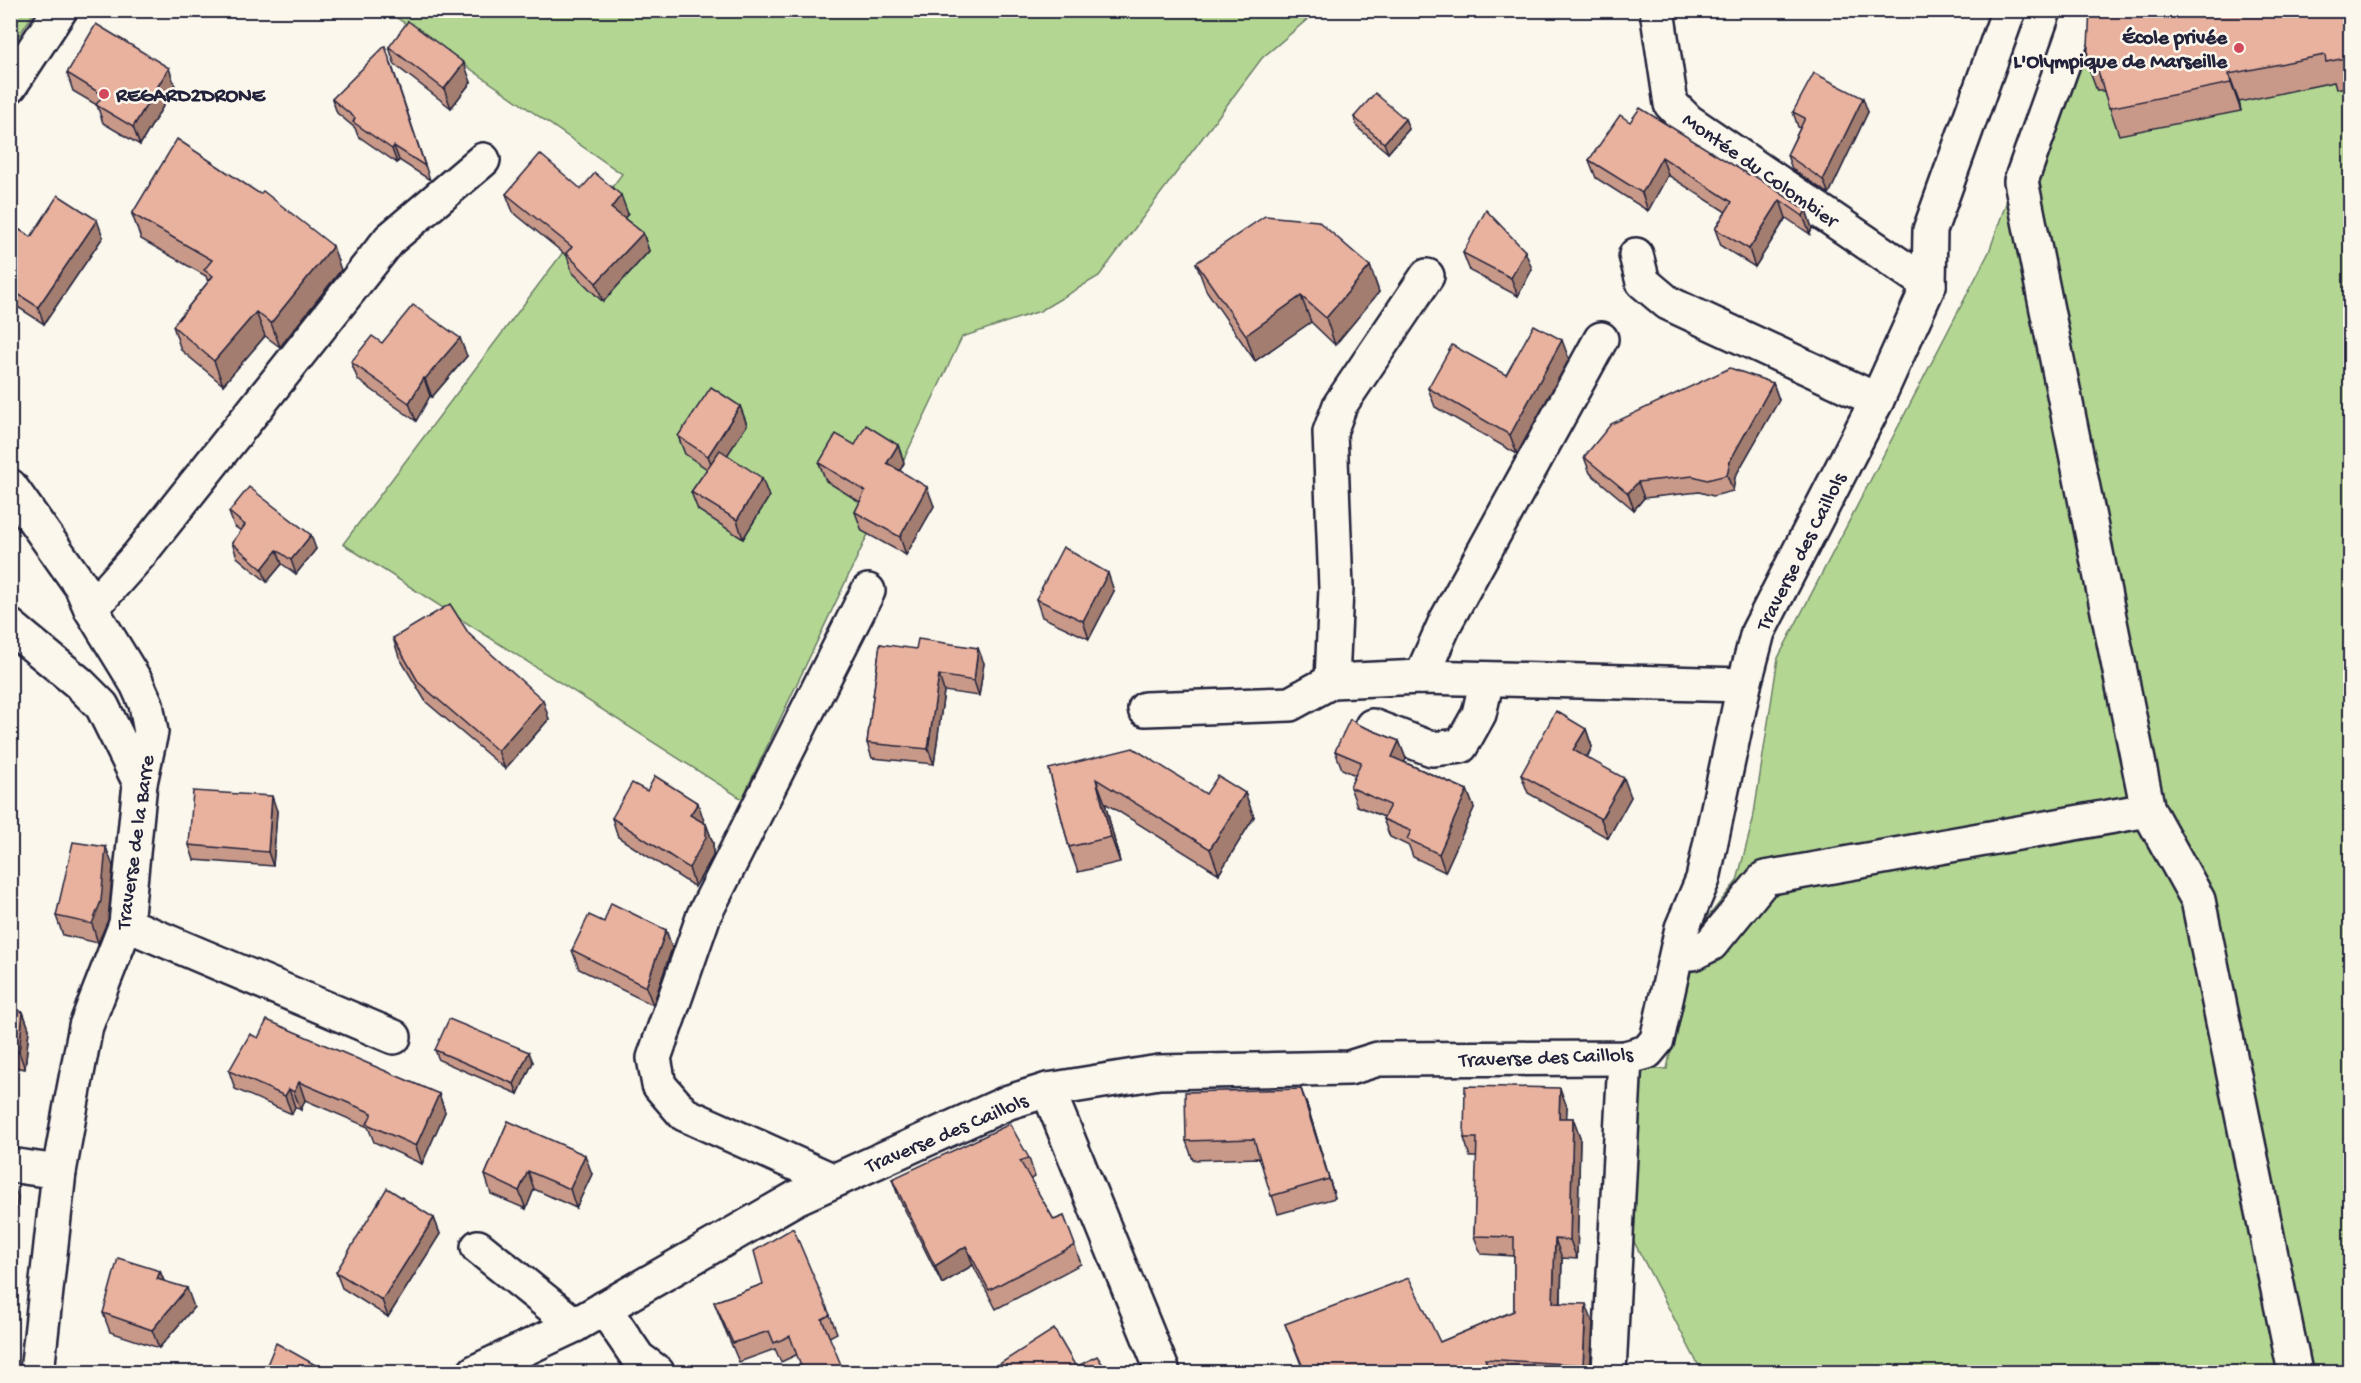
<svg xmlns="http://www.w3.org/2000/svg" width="2361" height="1383" viewBox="0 0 2361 1383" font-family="'Gochi Hand',sans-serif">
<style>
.green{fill:#b3d792;stroke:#6a7c66;stroke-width:1.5}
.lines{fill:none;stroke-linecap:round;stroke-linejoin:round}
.minor-casing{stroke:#22223b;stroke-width:38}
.minor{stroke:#fbf7ec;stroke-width:33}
.wall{fill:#c89989;stroke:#22223b;stroke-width:1.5}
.shaded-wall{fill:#a37d6f;stroke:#22223b;stroke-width:1.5}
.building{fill:#e9b29f;stroke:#22223b;stroke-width:1.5}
.poi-dot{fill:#d1495b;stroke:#fbf7ec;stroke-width:2}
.labels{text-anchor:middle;stroke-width:5;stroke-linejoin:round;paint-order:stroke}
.poi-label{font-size:21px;font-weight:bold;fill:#22223b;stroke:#fbf7ec;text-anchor:end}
.street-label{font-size:21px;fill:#22223b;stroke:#fbf7ec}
</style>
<rect width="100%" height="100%" fill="#fbf7ec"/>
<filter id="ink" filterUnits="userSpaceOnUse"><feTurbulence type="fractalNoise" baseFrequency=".0167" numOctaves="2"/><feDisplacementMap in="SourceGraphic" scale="12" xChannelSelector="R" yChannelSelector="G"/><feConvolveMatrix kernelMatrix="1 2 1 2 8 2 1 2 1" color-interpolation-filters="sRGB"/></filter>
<g filter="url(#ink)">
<!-- green -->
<g class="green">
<polygon points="11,10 35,11 11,48 10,11"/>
<polygon points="387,11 1317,11 1262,58 1099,276 1040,311 962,337 742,799 343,544 622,174"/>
<polygon points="2073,11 2350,11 2350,1372 1702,1372 1631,1236 1640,1068 1667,1069 1695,933 1737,881 1753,820 1778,658 1989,252"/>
</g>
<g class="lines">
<!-- minor casing -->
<g class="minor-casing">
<g id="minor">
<polyline points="1657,10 1671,104 1688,121 1929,285"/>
<polyline points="2082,10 2021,181 2148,810"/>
<polyline points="10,86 60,10"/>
<polyline points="1636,255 1643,282 1668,303 1877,400"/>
<polyline points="10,486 81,586 91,609 137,684 146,704 151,732 140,783 126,924 86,1026 71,1105 59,1172 37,1372"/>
<polyline points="91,609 139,555 390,239 483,160"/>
<polyline points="10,626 79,683 102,706 140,783"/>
<polyline points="1421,677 1446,621 1601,339"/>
<polyline points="1332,681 1336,588 1330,432 1340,405 1427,276"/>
<polyline points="1145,709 1290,704 1332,681 1421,677 1744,685"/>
<polyline points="1372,726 1432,749 1461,746 1479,714 1487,679"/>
<polyline points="126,924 394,1037"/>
<polyline points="1678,952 1693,953 1711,944 1765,878 2148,810 2198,900 2295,1372"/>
<polyline points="1048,1090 1163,1372"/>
<polyline points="10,1165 59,1172"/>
<polyline points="832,1180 684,1114 659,1085 654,1058 704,915 868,591"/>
<polyline points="478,1247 575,1325"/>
<polyline points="604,1308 638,1358 657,1372"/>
<polyline points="475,1372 575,1325 796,1198 1009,1102 1048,1090 1159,1072 1349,1068 1378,1059 1625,1058 1647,1052 1657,1040 1682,928 1703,879 1744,685 1758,632 1877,400 1929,285 1930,230 2009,10"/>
<polyline points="1609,1372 1625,1058"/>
</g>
</g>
<!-- minor -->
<use href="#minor" class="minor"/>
</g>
<!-- wall -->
<g class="wall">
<polygon points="2350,10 2350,86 2336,89 2334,82 2239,102 2241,111 2119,135 2104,91 2097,91 2087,64"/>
<polygon points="389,47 471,82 451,108 395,65"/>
<polygon points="390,60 430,180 399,160 397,163 358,136 355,128 337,113 332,99"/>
<polygon points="67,73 175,86 140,145 103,123 97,105 73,91"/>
<polygon points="1793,112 1868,112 1829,194 1792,169 1787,155 1800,128 1798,127"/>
<polygon points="1354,117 1405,119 1409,129 1388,153 1357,127"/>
<polygon points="1630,122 1806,210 1812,228 1810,234 1786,218 1755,267 1721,246 1715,229 1726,212 1668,175 1648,211 1596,178 1589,160"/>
<polygon points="581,189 628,214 624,218 643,233 649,251 603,302 572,272 567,256 513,212 506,194"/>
<polygon points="132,214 341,270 280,347 265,336 223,385 181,350 173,326 208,282 206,276 141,239"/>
<polygon points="10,224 31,237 103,237 44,324 10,302"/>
<polygon points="1463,253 1532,269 1518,296 1470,271"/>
<polygon points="1196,263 1370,266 1379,292 1335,345 1311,322 1255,361 1206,290"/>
<polygon points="382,343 467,356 432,397 430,396 416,421 358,380 351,362"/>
<polygon points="1569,359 1517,454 1435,407 1428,388 1506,375"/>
<polygon points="1773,383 1779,400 1735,477 1733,491 1713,496 1699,492 1644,498 1634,510 1590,473 1584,457"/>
<polygon points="740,406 747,425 727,455 769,497 743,539 698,510 691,492 707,469 685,454 678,436"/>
<polygon points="855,445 898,445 904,463 900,471 934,506 906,555 862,531 855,512 860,502 826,481 819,463"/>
<polygon points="229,512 316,549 296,574 282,564 267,582 237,557 232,543 241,531 234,526"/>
<polygon points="1114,591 1089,639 1042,617 1036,599"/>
<polygon points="469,634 549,719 505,769 426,702 399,657 393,638"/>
<polygon points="880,644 984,663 979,696 944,691 934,764 872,758 867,743"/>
<polygon points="1359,725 1399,741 1406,759 1404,762 1467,790 1474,808 1445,872 1413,857 1409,846 1390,837 1383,819 1384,817 1357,806 1350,787 1355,775 1342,769 1335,751"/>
<polygon points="1586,729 1592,747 1587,758 1631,797 1608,838 1528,793 1521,775"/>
<polygon points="1049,769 1206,794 1245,793 1254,817 1219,874 1105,803 1120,862 1078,872 1069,847"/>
<polygon points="277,811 273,866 194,860 189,845"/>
<polygon points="612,818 704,821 704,823 706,824 713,843 713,856 695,887 618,837"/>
<polygon points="113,866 108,920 98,943 63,935 56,916"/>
<polygon points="604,922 666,930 672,948 653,1005 579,969 572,950"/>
<polygon points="10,1010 23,1012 29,1029 25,1069 10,1066"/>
<polygon points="258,1038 439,1094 445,1112 422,1164 374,1142 368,1127 305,1100 301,1110 295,1107 292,1114 235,1089 229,1071"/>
<polygon points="435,1050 533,1062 518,1094 439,1060"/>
<polygon points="1301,1089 1308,1108 1335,1198 1278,1214 1260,1158 1193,1160 1186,1141"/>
<polygon points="1567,1107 1566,1118 1573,1118 1580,1137 1577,1259 1562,1258 1561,1303 1593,1323 1590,1372 1301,1372 1304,1372 1285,1324 1440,1342 1514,1311 1514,1256 1481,1254 1474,1236 1477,1157 1470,1157 1464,1138"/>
<polygon points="508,1121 592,1174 576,1208 534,1189 526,1209 491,1194 485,1175"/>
<polygon points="1029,1158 1035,1177 1030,1179 1054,1220 1064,1216 1081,1264 996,1309 973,1265 942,1284 899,1198 892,1179"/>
<polygon points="434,1218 440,1234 388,1317 342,1288 336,1272"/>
<polygon points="160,1271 164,1281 194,1307 159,1348 110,1332 103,1313"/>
<polygon points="763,1284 830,1315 837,1333 796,1355 781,1362 775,1349 739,1362 721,1320 714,1302"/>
</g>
<!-- shaded-wall -->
<g class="shaded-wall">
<polygon points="464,63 471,82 451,108 444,89"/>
<polygon points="169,68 175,86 140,145 133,127"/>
<polygon points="2229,74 2239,102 2241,111 2231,83"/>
<polygon points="1863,98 1868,112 1829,194 1823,180"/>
<polygon points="1405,119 1409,129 1388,153 1384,143"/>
<polygon points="394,146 399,160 397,163 392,149"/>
<polygon points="1662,157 1668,175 1648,211 1642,193"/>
<polygon points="621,195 628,214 617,226 611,208"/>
<polygon points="1780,200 1786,218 1755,267 1749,249"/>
<polygon points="1806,210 1812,228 1810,234 1803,216"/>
<polygon points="97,220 103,237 44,324 38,307"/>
<polygon points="643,233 649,251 603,302 596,283"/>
<polygon points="333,246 341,270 280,347 271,323"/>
<polygon points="1525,251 1532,269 1518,296 1511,278"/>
<polygon points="1370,266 1379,292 1335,345 1326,318"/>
<polygon points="1301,296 1311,322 1255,361 1246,335"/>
<polygon points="256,312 265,336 223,385 214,361"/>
<polygon points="460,338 467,356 432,397 425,379"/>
<polygon points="1562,340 1569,359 1517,454 1510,435"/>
<polygon points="424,378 430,396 416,421 409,403"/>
<polygon points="1773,383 1779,400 1735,477 1733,491 1727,475 1730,461"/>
<polygon points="740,406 747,425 715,474 708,456"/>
<polygon points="898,445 904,463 894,481 887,463"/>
<polygon points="762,478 769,497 743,539 737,520"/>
<polygon points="1638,482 1644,498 1634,510 1628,493"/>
<polygon points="927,487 934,506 906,555 900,537"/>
<polygon points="311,535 316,549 296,574 291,560"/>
<polygon points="277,550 282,564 267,582 262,569"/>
<polygon points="1108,573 1114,591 1089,639 1083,621"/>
<polygon points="978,648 984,663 979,696 974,681"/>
<polygon points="939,675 944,691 934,764 928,749"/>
<polygon points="543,700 549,719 505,769 498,751"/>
<polygon points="1586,729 1592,747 1580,769 1573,750"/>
<polygon points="1399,741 1406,759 1398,775 1392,757"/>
<polygon points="1624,778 1631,797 1608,838 1601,819"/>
<polygon points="1096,779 1105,803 1120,862 1111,837"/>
<polygon points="1467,790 1474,808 1445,872 1439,854"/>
<polygon points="1245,793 1254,817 1219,874 1210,849"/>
<polygon points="272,796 277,811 273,866 268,852"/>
<polygon points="698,803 704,821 697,834 690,815"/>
<polygon points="706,824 713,843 713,856 695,887 689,868"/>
<polygon points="106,847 113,866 108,920 98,943 92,924"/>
<polygon points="666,930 672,948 653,1005 646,987"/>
<polygon points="23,1012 29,1029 25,1069 19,1052"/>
<polygon points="529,1052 533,1062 518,1094 514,1084"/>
<polygon points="299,1082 305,1100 301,1110 294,1092"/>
<polygon points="1560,1088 1567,1107 1566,1137 1559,1118"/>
<polygon points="289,1089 295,1107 292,1114 285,1096"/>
<polygon points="1301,1089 1308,1108 1335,1198 1329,1179"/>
<polygon points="439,1094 445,1112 422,1164 416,1146"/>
<polygon points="1573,1118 1580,1137 1577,1259 1570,1240"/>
<polygon points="585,1155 592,1174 576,1208 570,1189"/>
<polygon points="528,1171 534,1189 526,1209 519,1191"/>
<polygon points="11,1178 18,1197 12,1236 10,1232"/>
<polygon points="434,1218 440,1234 388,1317 382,1300"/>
<polygon points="1555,1239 1562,1258 1560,1322 1553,1303"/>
<polygon points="966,1246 973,1265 942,1284 935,1266"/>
<polygon points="160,1271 167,1290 157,1279"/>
<polygon points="187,1288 194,1307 159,1348 152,1330"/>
<polygon points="1586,1304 1593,1323 1590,1372 1586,1372 1583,1365"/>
</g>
<!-- building -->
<g class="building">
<polygon points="2090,10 2350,10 2350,57 2326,62 2325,55 2229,74 2231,83 2109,108 2096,64 2087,64"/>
<polygon points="408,21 464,63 444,89 389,47"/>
<polygon points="96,24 169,68 133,127 96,105 103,95 67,73"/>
<polygon points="385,46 425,166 394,146 392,149 353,122 355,118 332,99"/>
<polygon points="1814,73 1863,98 1823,180 1787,155 1805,118 1793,112"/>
<polygon points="1375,93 1405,119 1384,143 1354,117"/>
<polygon points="1640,108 1749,175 1750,173 1806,210 1803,216 1780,200 1749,249 1715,229 1732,202 1662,157 1642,193 1589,160 1620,115 1630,122"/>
<polygon points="177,139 260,194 263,191 333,246 271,323 256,312 214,361 173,326 213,276 204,270 212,260 132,214"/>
<polygon points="540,154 581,189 595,173 621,195 611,208 643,233 596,283 566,253 572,247 506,194"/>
<polygon points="58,195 97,220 38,307 10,289 10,224 31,237"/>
<polygon points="1486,210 1525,251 1511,278 1463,253"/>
<polygon points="1265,216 1318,221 1370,266 1326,318 1301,296 1246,335 1196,263"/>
<polygon points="413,305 460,338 425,379 424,378 409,403 351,362 372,336 382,343"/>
<polygon points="1534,325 1562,340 1510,435 1428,388 1452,345 1506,375"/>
<polygon points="1730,368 1773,383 1730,461 1727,475 1707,480 1693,476 1638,482 1628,493 1584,457 1611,424"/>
<polygon points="711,387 740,406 708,456 678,436"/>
<polygon points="866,425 898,445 887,463 927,487 900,537 855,512 865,491 819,463 836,434 855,445"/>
<polygon points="720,450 762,478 737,520 691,492"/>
<polygon points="249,487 311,535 291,560 277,550 262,569 232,543 245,525 229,512"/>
<polygon points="1063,547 1108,573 1083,621 1036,599"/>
<polygon points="450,604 469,634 543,700 498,751 419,683 393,638"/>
<polygon points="918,639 978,648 974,681 939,675 928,749 867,743 880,644 916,649"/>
<polygon points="1556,711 1586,729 1573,750 1624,778 1601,819 1521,775"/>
<polygon points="1350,719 1359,725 1399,741 1392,757 1467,790 1439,854 1407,839 1411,831 1383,819 1390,805 1350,787 1361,762 1335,751"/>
<polygon points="1133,748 1206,794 1218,776 1245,793 1210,849 1096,779 1111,837 1069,847 1049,769"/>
<polygon points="655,776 698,803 690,815 706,824 706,837 689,868 612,818 632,783 647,791"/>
<polygon points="193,791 272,796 268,852 189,845"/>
<polygon points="73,842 106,847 101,901 92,924 56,916"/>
<polygon points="611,903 666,930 646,987 572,950 589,915 604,922"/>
<polygon points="10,1010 23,1012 19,1052 10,1050"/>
<polygon points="449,1019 529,1052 514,1084 435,1050"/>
<polygon points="267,1020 439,1094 416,1146 367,1124 372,1113 299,1082 294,1092 289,1089 285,1096 229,1071 250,1034 258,1038"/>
<polygon points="1465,1086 1560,1088 1559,1118 1573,1118 1570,1240 1555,1239 1553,1303 1586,1304 1583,1365 1485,1359 1490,1372 1301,1372 1305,1372 1285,1324 1409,1278 1440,1342 1514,1311 1514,1237 1474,1236 1477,1138 1464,1138"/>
<polygon points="1301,1089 1329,1179 1271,1196 1254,1139 1186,1141 1185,1092"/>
<polygon points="508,1121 585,1155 570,1189 528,1171 519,1191 485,1175"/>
<polygon points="1010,1124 1029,1158 1020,1161 1054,1220 1064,1216 1075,1245 989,1290 966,1246 935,1266 892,1179"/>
<polygon points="387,1188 434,1218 382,1300 336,1272"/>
<polygon points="793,1228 830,1315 822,1319 844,1372 803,1372 790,1336 774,1343 769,1331 733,1343 714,1302 763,1284 754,1251"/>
<polygon points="118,1258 160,1271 157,1279 187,1288 152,1330 103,1313"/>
<polygon points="1054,1329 1076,1367 1097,1356 1108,1372 987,1372"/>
<polygon points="276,1343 328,1372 264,1372"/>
</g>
</g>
<!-- markers -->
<g class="poi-dot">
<circle cx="2239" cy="48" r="6"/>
<circle cx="104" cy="94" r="6"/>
</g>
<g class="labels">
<!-- poi labels -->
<g class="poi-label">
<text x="2227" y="43">École privée<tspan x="2227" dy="24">L'Olympique de Marseille</tspan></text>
<text x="116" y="101" text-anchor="start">REGARD2DRONE</text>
</g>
<!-- street labels -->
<g class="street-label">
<text transform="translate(1761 169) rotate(35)" y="7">Montée du Colombier</text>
<text transform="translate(1800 551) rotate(-63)" y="7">Traverse des Caillols</text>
<text transform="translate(134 842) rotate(-82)" y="7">Traverse de la Barre</text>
<text transform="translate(1546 1056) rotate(-2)" y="7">Traverse des Caillols</text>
<text transform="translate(946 1132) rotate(-23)" y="7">Traverse des Caillols</text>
</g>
</g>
<!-- margin -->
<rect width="2361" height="1383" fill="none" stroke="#fbf7ec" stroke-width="36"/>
<rect x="18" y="18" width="2325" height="1347" fill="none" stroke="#22223b" stroke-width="2" filter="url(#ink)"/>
</svg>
